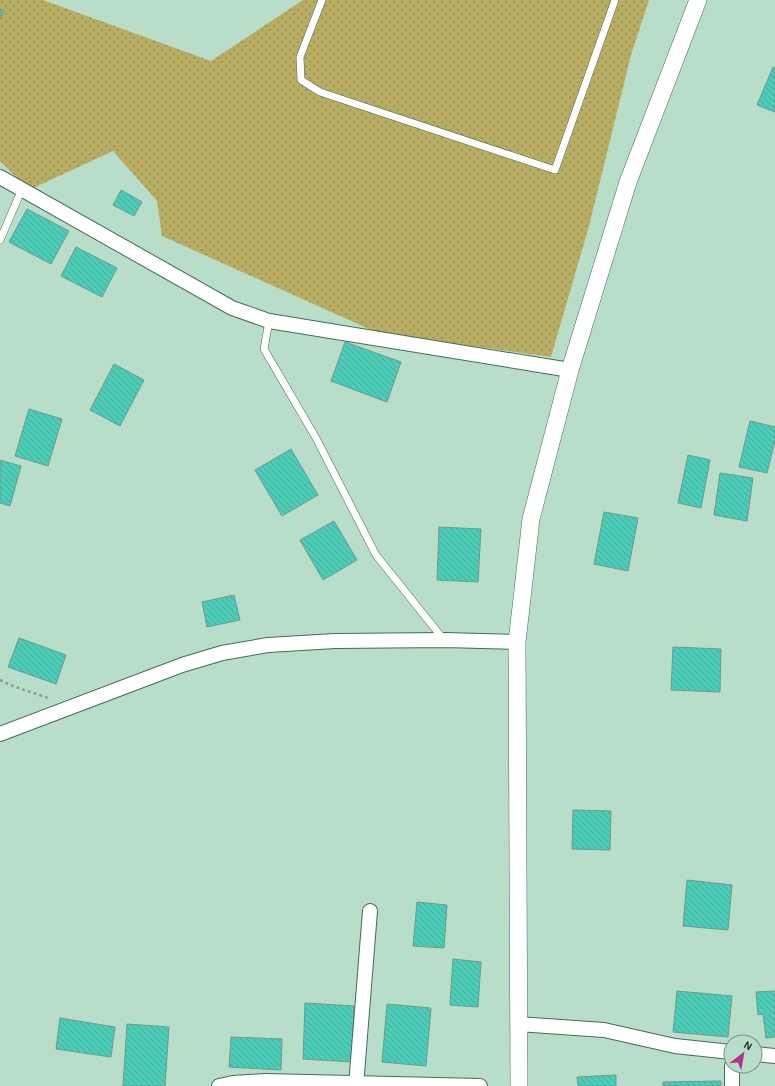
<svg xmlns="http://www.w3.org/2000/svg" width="775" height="1086" viewBox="0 0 775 1086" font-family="Karla,sans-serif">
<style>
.green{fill:url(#green-dots)}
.building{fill:url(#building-back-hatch);stroke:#6c9990}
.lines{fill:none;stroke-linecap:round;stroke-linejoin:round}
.service-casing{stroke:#476a57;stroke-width:8}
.minor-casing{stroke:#476a57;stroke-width:16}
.tertiary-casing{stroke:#476a57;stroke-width:18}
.path{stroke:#85a393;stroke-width:2.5;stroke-dasharray:3 3;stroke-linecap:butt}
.service{stroke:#fff;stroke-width:7}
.minor{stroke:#fff;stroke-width:14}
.tertiary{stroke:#fff;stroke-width:17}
</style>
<defs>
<pattern id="green-dots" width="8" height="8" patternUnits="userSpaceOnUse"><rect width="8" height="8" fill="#b9ad64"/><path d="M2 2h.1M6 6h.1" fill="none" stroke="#958d52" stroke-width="1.8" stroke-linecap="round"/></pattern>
<pattern id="building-back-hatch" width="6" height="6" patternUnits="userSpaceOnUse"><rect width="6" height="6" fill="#4dccb7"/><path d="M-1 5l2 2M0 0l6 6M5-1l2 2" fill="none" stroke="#42af9d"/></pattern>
</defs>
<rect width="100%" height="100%" fill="#b8dec9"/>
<!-- green -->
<polygon class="green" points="0,0 43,0 211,61 303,0 649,0 631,55 589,226 551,357 378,333 162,236 157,201 113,151 29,190 0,161"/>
<!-- building -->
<g class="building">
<polygon points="0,9 4,11 0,19"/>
<polygon points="773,67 775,68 775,112 757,105"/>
<polygon points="121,190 142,202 134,216 113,205"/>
<polygon points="27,209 69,231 51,264 9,242"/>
<polygon points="76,247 117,268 102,297 61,276"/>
<polygon points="345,342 401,362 387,402 331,381"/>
<polygon points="114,364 144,380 120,426 90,410"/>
<polygon points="29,409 62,419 48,466 15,456"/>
<polygon points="750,421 775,427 775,441 767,473 739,467"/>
<polygon points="291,449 318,495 282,516 255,470"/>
<polygon points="688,455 710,460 701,508 678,503"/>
<polygon points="0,460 21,466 10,506 0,503"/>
<polygon points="720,473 753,478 747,521 714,515"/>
<polygon points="604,512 638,518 628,571 594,564"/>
<polygon points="334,521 357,560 323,580 300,540"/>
<polygon points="439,527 481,529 478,582 437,580"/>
<polygon points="234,595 240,620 207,627 202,602"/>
<polygon points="19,638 66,655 56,684 8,667"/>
<polygon points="673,647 721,649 720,692 671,690"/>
<polygon points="573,810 611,811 610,850 572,849"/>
<polygon points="687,880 732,885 728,930 683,926"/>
<polygon points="417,902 447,905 444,948 413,946"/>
<polygon points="453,959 481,962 478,1007 450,1005"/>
<polygon points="677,991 732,996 728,1037 673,1032"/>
<polygon points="775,991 775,1037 766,1038 763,1014 758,1015 756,992"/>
<polygon points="305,1003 354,1006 352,1062 303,1059"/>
<polygon points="387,1004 431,1008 426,1066 382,1062"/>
<polygon points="60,1018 115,1027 111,1057 56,1049"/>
<polygon points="127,1024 169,1027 165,1086 123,1086"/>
<polygon points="231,1037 282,1039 281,1070 229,1067"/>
<polygon points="616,1075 616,1086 578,1086 577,1077"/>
<polygon points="721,1081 721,1086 663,1086 663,1082"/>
</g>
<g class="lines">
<!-- service casing -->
<g class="service-casing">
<g id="service">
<polyline points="322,0 300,57 301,80 320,92 555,170 615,0"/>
<polyline points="0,240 22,189"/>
<polyline points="269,321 264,349 316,438 376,555 444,640"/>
</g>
</g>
<!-- minor casing -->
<g class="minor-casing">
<g id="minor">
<polyline points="0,177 232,308 269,321 570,370"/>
<polyline points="0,734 182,665 222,653 268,645 335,641 444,640 517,642"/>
<polyline points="518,1024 604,1030 675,1046 731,1052"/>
<polyline points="755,1054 775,1056"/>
<polyline points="732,1066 732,1086"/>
<polyline points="219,1086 233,1083 265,1081 480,1086"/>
<polyline points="356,1086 370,911"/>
</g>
</g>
<!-- tertiary casing -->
<g class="tertiary-casing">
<polyline id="tertiary" points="519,1086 517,642 531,519 570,370 628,182 698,0"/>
</g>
<!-- path -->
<polyline class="path" points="0,680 13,686 48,698"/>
<!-- service -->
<use href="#service" class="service"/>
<!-- minor -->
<use href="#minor" class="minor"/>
<!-- tertiary -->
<use href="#tertiary" class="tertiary"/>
</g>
<!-- north arrow -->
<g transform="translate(743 1054) rotate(31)"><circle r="19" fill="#b8dec9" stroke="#789485"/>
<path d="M0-3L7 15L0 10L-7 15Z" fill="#ab358c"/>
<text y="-6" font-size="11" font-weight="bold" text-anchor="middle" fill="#17261e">N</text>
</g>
</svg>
